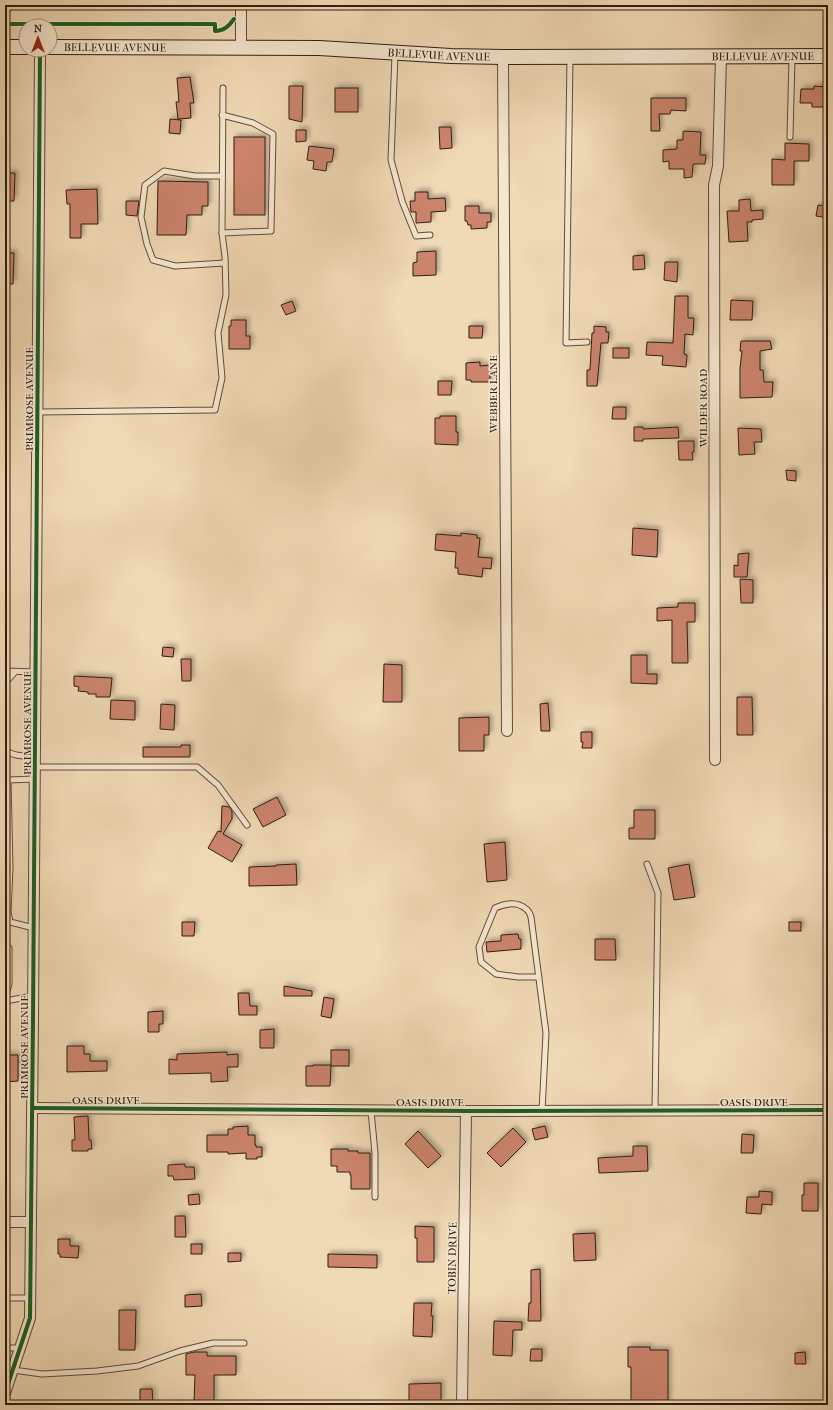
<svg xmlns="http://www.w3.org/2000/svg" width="833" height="1410" viewBox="0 0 833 1410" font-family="'IM FELL French Canon',serif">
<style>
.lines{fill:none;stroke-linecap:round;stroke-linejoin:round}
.stream{stroke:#707b73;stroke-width:3.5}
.building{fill:#cc846d;stroke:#2f1e10;filter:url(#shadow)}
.lane-casing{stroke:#5f4d39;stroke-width:7}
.street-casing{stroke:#5f4d39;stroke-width:12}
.secondary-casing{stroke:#2f1e10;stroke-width:16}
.lane{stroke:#f5e6cf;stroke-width:5}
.street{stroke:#f5e6cf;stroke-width:10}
.secondary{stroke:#f5e6cf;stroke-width:14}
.cycleway-casing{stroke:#f5e6cf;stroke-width:6}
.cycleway{stroke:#1b5e20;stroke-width:4}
.labels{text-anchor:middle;stroke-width:3;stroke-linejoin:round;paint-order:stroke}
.street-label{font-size:11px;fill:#2f1e10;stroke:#f5e6cf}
</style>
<defs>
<filter id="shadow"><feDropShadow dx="3" dy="-3" stdDeviation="2" flood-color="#0004"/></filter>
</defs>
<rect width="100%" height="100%" fill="#f0d9b5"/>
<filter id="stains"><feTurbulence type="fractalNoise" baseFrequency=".005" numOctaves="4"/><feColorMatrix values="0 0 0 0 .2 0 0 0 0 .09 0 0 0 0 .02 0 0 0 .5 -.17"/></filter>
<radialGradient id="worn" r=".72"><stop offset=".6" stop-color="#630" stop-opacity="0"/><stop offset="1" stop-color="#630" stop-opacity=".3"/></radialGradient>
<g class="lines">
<!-- stream -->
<g class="stream">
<polyline points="794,5 828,6"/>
<polyline points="5,6 83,5"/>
</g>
</g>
<!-- building -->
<g class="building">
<polygon points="190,77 194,103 190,103 191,118 178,119 176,102 179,102 177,78"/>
<polygon points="289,86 303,86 302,122 289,119"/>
<polygon points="814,86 827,87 827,107 812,107 812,103 800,103 801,89 814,89"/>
<rect x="335" y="88" width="23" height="24"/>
<polygon points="651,98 686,98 686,111 671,110 670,114 659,114 660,131 651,131"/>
<polygon points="170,119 181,120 180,134 169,133"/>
<polygon points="439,127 451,127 452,148 440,149"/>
<polygon points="296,130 306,130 306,141 296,142"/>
<polygon points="683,131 701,132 700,155 706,155 705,164 693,164 692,177 684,178 684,169 669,169 669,161 663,162 663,150 677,149 677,140 683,140"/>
<rect x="234" y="137" width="31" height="78"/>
<polygon points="785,143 809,144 809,161 794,161 794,185 772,185 772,159 785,160"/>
<polygon points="309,146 334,149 332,162 327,162 326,171 313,169 314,161 307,160"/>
<polygon points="5,173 15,173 14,201 5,201"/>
<polygon points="158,181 208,182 208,206 202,206 202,215 187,215 186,235 157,235"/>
<polygon points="97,189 98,224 81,224 81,238 70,238 70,204 67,204 66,190"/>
<polygon points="415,192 428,192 428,199 445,198 446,211 431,212 431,222 416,223 416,212 411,212 410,201 415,201"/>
<polygon points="750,199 751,211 763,210 763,219 752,220 752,222 747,222 748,241 729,242 727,211 739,211 739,200"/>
<polygon points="126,201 139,201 137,216 126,215"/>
<polygon points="818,205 828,206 828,218 816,216"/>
<polygon points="465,206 479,206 479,213 491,213 491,222 487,222 487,228 471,229 471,225 468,225 467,221 465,221"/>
<polygon points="436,251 436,275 413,276 413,263 417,262 417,252"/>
<polygon points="5,253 14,253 13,284 5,284"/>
<polygon points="644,255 645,269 633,270 633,256"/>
<polygon points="665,262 678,262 677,282 664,280"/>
<polygon points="675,296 688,296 688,318 694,318 693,335 685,334 684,354 687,355 686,367 662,365 663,356 646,355 647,342 673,343"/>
<polygon points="731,300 753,301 752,320 730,320"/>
<polygon points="292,301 296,311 286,315 281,305"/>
<polygon points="231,320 246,320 246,336 250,336 250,349 229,349 229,326 231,326"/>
<polygon points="469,326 483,326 482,338 469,338"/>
<polygon points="594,326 606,327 606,332 609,332 608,343 601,343 597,386 587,386 587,370 590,370 592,333 594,333"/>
<polygon points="741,341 770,341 772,349 760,351 760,370 763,370 764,382 773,382 772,397 740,398 740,368 742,351 740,351"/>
<rect x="613" y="348" width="16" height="10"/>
<polygon points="480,362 480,366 490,365 490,382 471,382 471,380 466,380 466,363"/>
<polygon points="438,381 452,381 451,395 438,395"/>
<polygon points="613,407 626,407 626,419 612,419"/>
<polygon points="440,416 456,416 456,432 458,432 458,445 435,444 435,418 440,418"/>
<polygon points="634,427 643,427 643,429 678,427 679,438 643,439 643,441 634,441"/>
<polygon points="738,428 761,429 762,442 754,442 755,454 739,455"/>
<polygon points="678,441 694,441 694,452 692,452 693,460 679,460"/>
<polygon points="786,470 796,471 796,481 787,480"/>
<polygon points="633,528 658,530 657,557 632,555"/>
<polygon points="461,533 477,535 477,538 480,538 478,557 492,558 491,569 483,568 482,577 458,574 458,568 455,568 456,552 435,550 436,534 461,536"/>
<polygon points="749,553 747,577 734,577 734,565 738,566 738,554"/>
<polygon points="740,579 753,580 753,603 741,603"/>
<polygon points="678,603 695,603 695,622 687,622 688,663 672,663 672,620 657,621 657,608 678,607"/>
<polygon points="163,647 174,648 173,657 162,656"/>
<polygon points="631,655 647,655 647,674 657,674 657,684 631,683"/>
<polygon points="181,659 191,659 191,681 182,681"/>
<polygon points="384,664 402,665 402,702 383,702"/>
<polygon points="74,676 112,678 110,697 96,697 96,694 88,694 88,692 78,691 79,687 74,686"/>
<polygon points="737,697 752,697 753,735 737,735"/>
<polygon points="111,700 135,701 135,720 110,719"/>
<polygon points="548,703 550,731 541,731 540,704"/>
<polygon points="161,704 175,705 174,730 160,729"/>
<polygon points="489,717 489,735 484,735 484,751 459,751 459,718"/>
<polygon points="581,732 592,732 592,748 582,748 583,742 581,742"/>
<polygon points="181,745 190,745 190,757 143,757 143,747 181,747"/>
<polygon points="277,797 286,815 263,827 253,809"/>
<polygon points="222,806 229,807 232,811 232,819 223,834 242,845 232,862 208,848 218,831 221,832"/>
<polygon points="634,810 655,810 655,839 629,839 629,828 634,828"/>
<polygon points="505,842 507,880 487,882 484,844"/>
<polygon points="296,864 297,885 249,886 249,867 276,866 276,865"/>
<polygon points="689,864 695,897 674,900 668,868"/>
<polygon points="182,922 195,922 194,936 182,936"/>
<rect x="789" y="922" width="12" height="9"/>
<polygon points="518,934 519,939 521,939 521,949 487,952 486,942 501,941 501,935"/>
<polygon points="595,939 615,939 616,960 595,960"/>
<polygon points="284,986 312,991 312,996 284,996"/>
<polygon points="238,993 249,993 250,1006 257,1006 257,1015 239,1015"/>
<polygon points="324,997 334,999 331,1018 321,1016"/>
<polygon points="163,1011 163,1024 159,1024 159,1032 148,1032 148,1012"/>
<polygon points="274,1029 274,1048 260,1048 260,1030"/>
<polygon points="67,1046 84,1046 84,1054 90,1054 90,1061 107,1061 107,1071 67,1072"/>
<rect x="331" y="1050" width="18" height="16"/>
<polygon points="227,1052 227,1055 238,1054 238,1067 227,1067 228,1081 211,1082 211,1073 169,1074 169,1059 177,1060 177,1054"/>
<polygon points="5,1055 18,1055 18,1081 5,1082"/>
<polygon points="313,1065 331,1065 330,1086 306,1086 306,1066 313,1066"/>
<polygon points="88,1116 89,1140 91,1140 92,1149 88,1149 88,1151 72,1151 72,1140 75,1140 74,1117"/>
<polygon points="248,1126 248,1135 255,1135 255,1145 256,1145 256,1147 262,1147 262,1157 257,1157 257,1159 246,1159 246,1153 228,1154 228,1152 207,1152 207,1135 228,1135 228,1129 233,1129 233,1127"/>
<polygon points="545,1126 548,1137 535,1140 532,1129"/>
<polygon points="513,1128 526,1142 501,1167 487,1153"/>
<polygon points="418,1131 441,1156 428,1168 405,1144"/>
<polygon points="742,1134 754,1135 753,1153 741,1153"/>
<polygon points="633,1146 647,1146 648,1171 599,1173 598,1158 633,1156"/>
<polygon points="331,1149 348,1149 348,1151 358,1151 358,1153 370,1153 370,1189 351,1189 351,1175 350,1175 350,1172 337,1172 337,1166 331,1166"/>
<polygon points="185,1164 185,1167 194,1167 195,1179 174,1180 173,1176 168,1176 168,1165"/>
<polygon points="804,1183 818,1183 818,1211 802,1211 802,1195 804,1195"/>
<polygon points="759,1191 772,1192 772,1205 762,1204 761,1214 746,1213 747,1197 759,1197"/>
<polygon points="199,1194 200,1204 189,1205 188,1195"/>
<polygon points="175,1216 185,1216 186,1237 175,1237"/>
<polygon points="415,1226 434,1227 434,1262 417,1262 417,1238 415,1238"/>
<polygon points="595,1233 596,1260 574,1261 573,1234"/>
<polygon points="58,1239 70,1239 70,1246 79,1246 78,1258 60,1257 60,1254 58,1254"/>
<rect x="191" y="1244" width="11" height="10"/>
<polygon points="228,1253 241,1253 241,1261 228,1262"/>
<polygon points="328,1254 377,1255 377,1268 328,1267"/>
<polygon points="540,1269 541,1321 528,1321 529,1303 531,1303 531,1270"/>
<polygon points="201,1294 202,1306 185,1307 185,1295"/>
<polygon points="414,1303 432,1303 431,1316 433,1316 432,1337 413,1336"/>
<polygon points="119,1310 136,1310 135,1350 119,1350"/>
<polygon points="494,1321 522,1322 522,1330 513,1330 512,1356 493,1355"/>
<polygon points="628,1347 650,1347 650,1350 668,1350 668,1404 631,1404 631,1367 628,1367"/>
<polygon points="531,1349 542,1349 542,1361 530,1361"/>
<polygon points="194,1352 207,1352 207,1356 236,1356 236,1375 214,1375 214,1403 194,1403 195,1375 186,1375 186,1354"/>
<polygon points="805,1352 806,1364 795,1364 795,1353"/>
<polygon points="441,1383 441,1401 409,1402 409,1384"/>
<polygon points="140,1389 152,1389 153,1402 140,1402"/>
</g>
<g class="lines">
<!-- lane casing -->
<g class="lane-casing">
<g id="lane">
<polyline points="395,54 391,160 402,201 416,236 430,235"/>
<polyline points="570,58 566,343 587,342"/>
<polyline points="790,137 792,58"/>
<polyline points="222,176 195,176 164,171 145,185 141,217 147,244 153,260 175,266 225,263"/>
<polyline points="222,233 271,231 273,134 253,123 222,115"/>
<polyline points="38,412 215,410 222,378 218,333 226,295 225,257 222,233 223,88"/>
<polyline points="5,671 36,672"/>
<polyline points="5,683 15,672"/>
<path d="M5,749C12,757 25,756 35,756"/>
<polyline points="35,767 197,767 218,785 247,825"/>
<polyline points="647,864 658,893 655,1111"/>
<polyline points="34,928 10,922 8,912 10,868 8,780 35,779"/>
<path d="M539,977H518L496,974L481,962L479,947L495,908C504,904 517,901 526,909C528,910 530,914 531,917L546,1033L542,1111"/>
<polyline points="5,997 9,984 9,948"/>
<polyline points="5,1001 33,996"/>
<polyline points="371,1111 375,1153 375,1197"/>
<polyline points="5,1298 30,1298"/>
<polyline points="5,1348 20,1348"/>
<polyline points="13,1370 42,1374 97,1371 138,1366 180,1351 213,1343 244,1343"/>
</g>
</g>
<!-- street casing -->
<g class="street-casing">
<g id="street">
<polyline points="241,5 241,48"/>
<polyline points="503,57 507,731"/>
<polyline points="715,760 714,185 718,166 721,57"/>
<polyline points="33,1108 466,1111 828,1110"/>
<polyline points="5,1222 31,1222"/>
<polyline points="5,1393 30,1318 33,1019 40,50"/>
<polyline points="462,1404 466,1111"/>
</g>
</g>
<!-- secondary casing -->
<g class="secondary-casing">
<g id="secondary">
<polyline points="5,47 26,47"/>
<path id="s1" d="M50,47L319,48L451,56L503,57L828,56"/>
</g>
</g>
<!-- lane -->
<use href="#lane" class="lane"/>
<!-- street -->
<use href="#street" class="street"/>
<!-- secondary -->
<use href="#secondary" class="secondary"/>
<!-- cycleway casing -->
<g class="cycleway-casing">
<g id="cycleway">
<path d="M5,24H215V31C224,31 229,26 234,19"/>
<polyline points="33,1108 466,1111 828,1110"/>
<polyline points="5,1393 30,1318 33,1019 40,50"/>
</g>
</g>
<!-- cycleway -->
<use href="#cycleway" class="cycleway"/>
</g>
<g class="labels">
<!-- street labels -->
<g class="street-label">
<text dy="4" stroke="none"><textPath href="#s1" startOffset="65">BELLEVUE AVENUE</textPath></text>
<text dy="4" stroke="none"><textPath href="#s1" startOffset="389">BELLEVUE AVENUE</textPath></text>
<text dy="4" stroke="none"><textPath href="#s1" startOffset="713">BELLEVUE AVENUE</textPath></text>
<text transform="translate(493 394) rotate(-90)" y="4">WEBBER LANE</text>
<text transform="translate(29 399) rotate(-90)" y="4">PRIMROSE AVENUE</text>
<text transform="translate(703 408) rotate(-90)" y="4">WILDER ROAD</text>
<text transform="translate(27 723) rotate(-90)" y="4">PRIMROSE AVENUE</text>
<text transform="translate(24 1047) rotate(-90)" y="4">PRIMROSE AVENUE</text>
<text x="106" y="1104">OASIS DRIVE</text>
<text x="430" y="1106">OASIS DRIVE</text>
<text x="754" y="1106">OASIS DRIVE</text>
<text transform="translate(452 1258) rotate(-89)" y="4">TOBIN DRIVE</text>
</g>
</g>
<!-- margin -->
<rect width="833" height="1410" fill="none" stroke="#f0d9b5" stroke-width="20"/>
<rect x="6" y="6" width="821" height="1398" fill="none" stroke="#2f1e10" stroke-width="2"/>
<rect x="10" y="10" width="813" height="1390" fill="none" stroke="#2f1e10"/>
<!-- north arrow -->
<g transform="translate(38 38)"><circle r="19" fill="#f5e6cf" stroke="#a69683"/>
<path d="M0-3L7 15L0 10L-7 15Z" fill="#8f2418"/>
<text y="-6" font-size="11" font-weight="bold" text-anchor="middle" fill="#2f1e10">N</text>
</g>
<rect width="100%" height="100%" filter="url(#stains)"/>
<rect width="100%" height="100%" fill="url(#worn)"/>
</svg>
